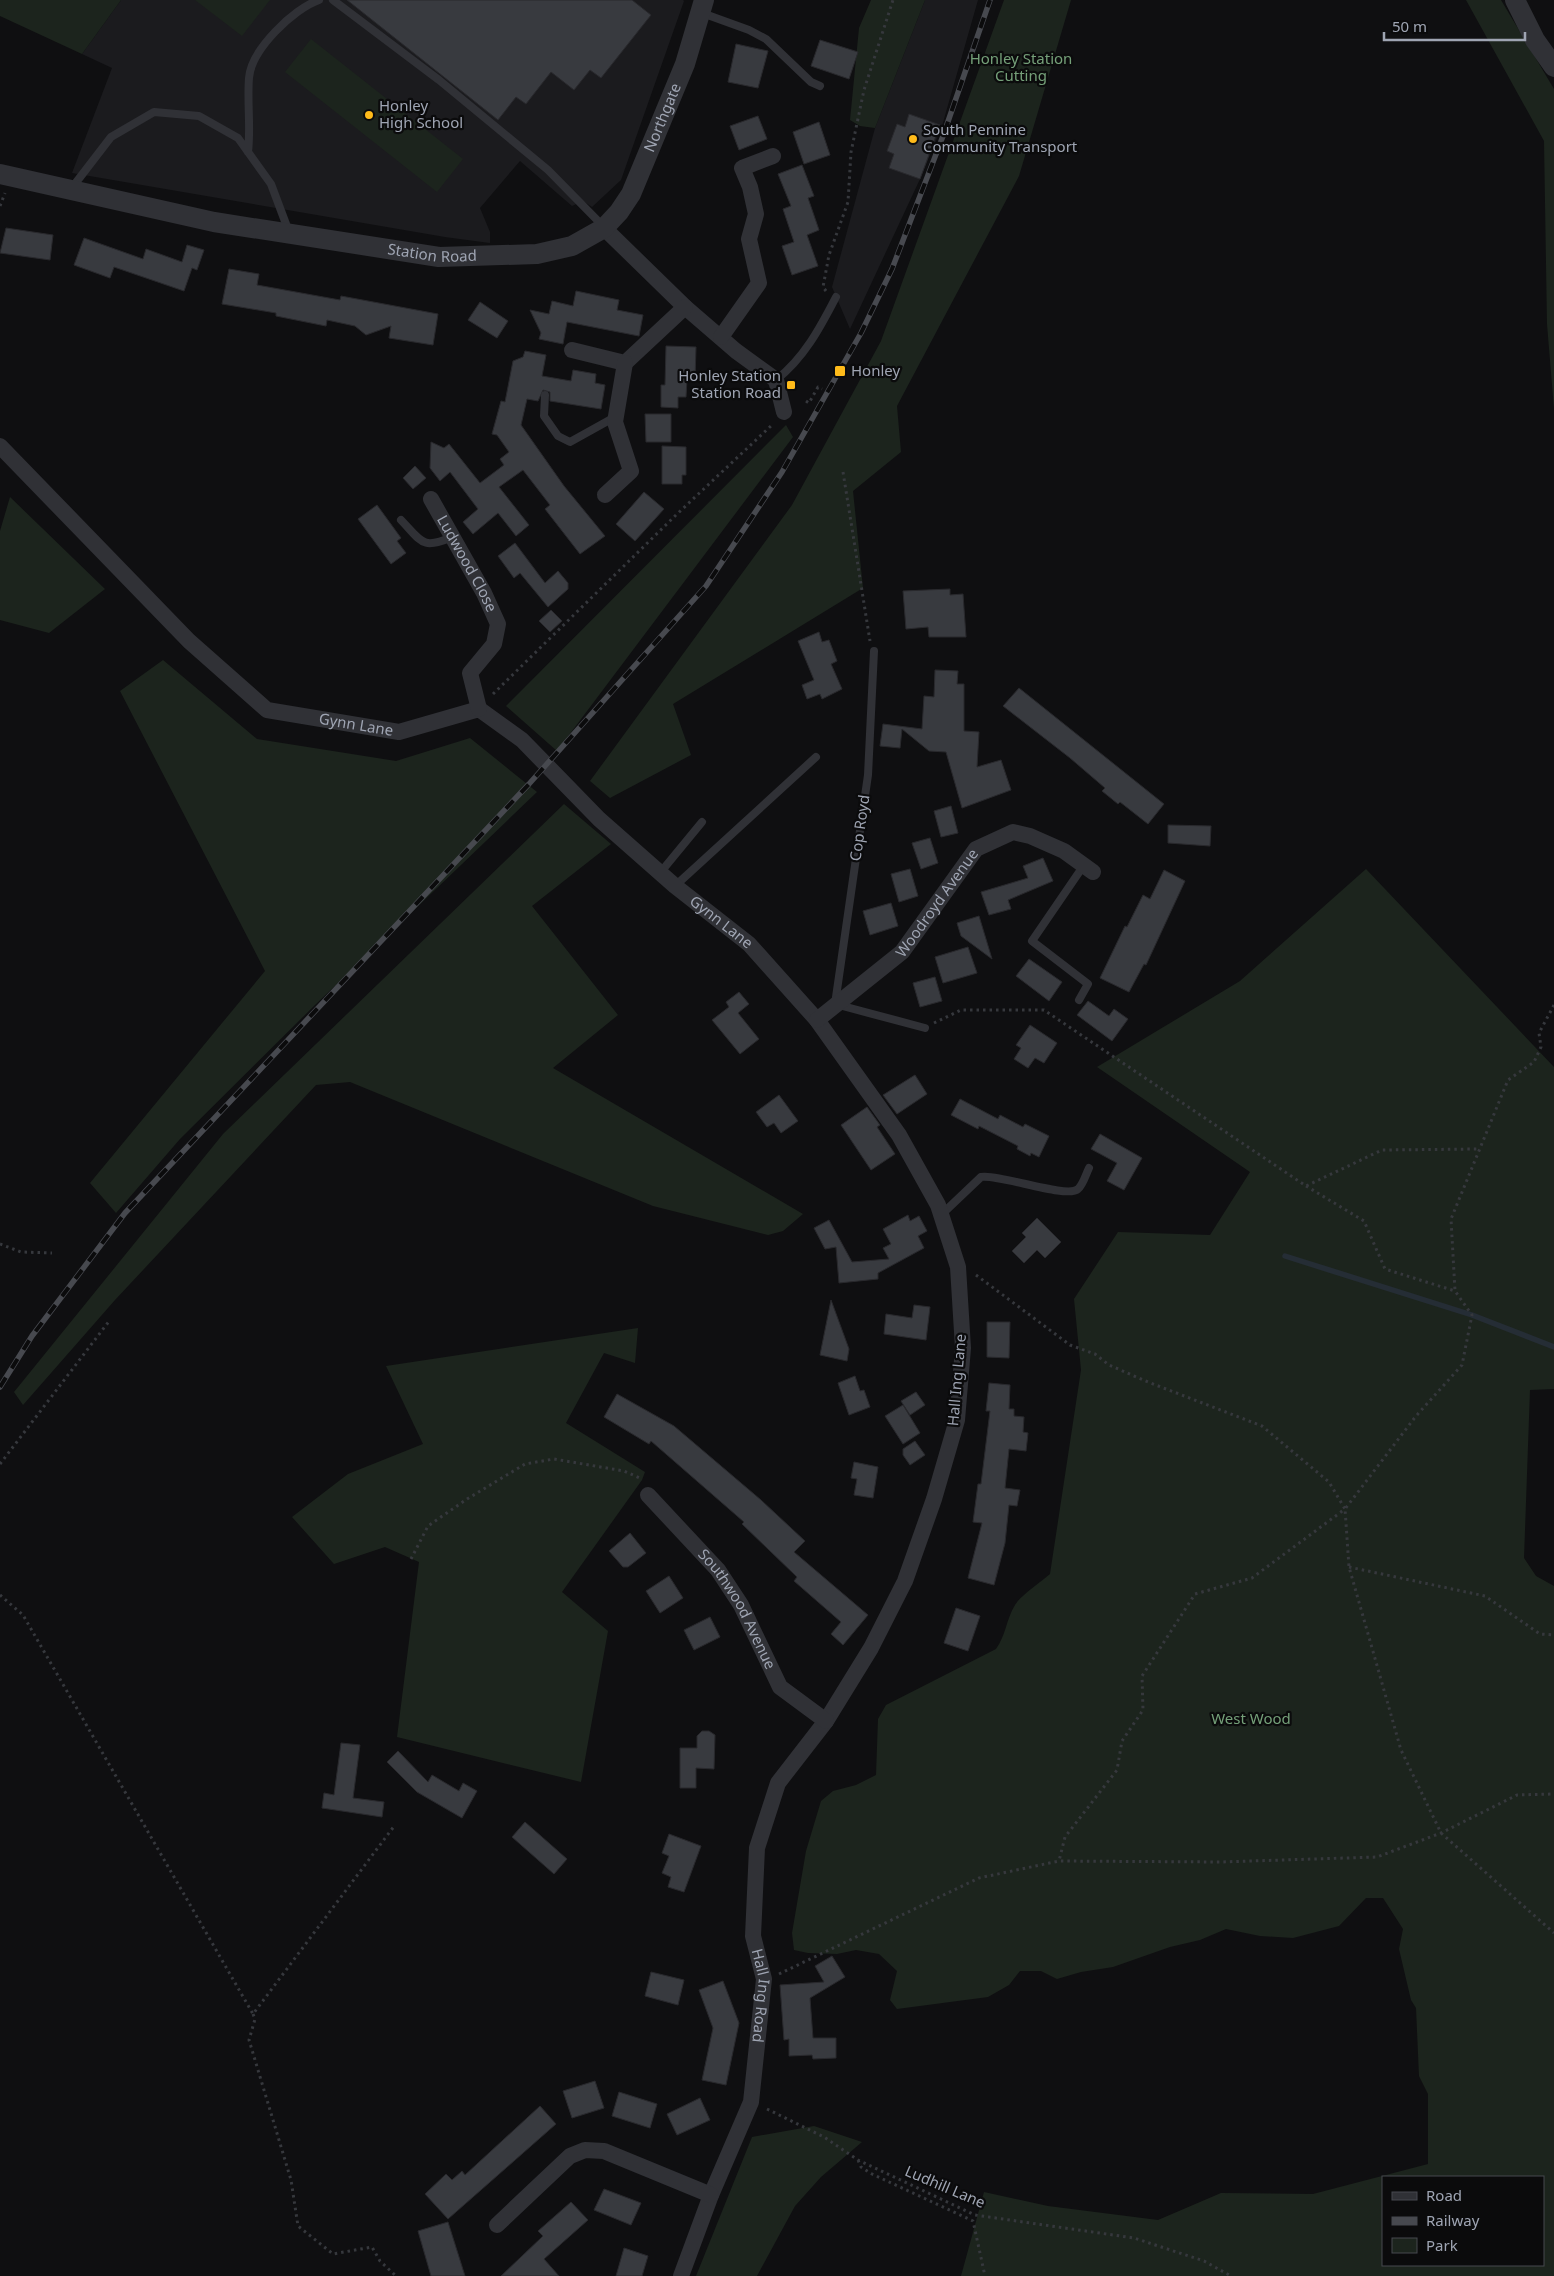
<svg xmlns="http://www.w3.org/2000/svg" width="1554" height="2276" viewBox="0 0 1554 2276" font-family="'Noto Sans',sans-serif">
<rect width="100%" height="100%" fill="#0f0f11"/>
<path fill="#1b1b1e" d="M 121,0 L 683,0 L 684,1 L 621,180 L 592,207 L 583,201 L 572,206 L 520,161 L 480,208 L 490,232 L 490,243 L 445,237 L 72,173 L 112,68 L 82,54 Z
M 925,0 L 978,0 L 942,126 L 920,179 L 850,329 L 832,287 L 875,128 Z"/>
<path fill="#1c241d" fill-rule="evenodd" d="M 0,0 L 121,0 L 82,54 L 0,16 Z
M 195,0 L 270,0 L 242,36 Z
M 871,0 L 925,0 L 875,128 L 860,126 L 850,120 L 859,28 Z
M 1004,0 L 1071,0 L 1019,176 L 897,406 L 901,452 L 853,491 L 863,588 L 673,704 L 691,755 L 610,798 L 590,781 L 792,505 L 881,341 Z
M 1466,0 L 1501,0 L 1554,89 L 1554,409 L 1547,324 L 1544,141 Z
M 311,39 L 463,159 L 437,192 L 285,72 Z
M 786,425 L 793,437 L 557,751 L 506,706 Z
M 10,497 L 105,589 L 49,633 L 0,620 L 0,531 Z
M 163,660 L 257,739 L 396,761 L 470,738 L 537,792 L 315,1005 L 180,1139 L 116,1213 L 90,1183 L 265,971 L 120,691 Z
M 564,804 L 611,844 L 532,906 L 618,1015 L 553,1068 L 803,1214 L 783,1231 L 768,1235 L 653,1206 L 350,1082 L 316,1085 L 115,1300 L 23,1405 L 14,1392 L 223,1134 Z
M 1366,869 L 1554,1067 L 1554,1389 L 1530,1390 L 1524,1558 L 1536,1576 L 1554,1586 L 1554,2276 L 961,2276 L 984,2192 L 1048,2206 L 1158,2220 L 1221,2193 L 1313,2194 L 1428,2164 L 1428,2094 L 1419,2076 L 1416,2008 L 1411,2000 L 1399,1949 L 1403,1929 L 1383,1898 L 1366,1898 L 1339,1926 L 1293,1938 L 1260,1936 L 1226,1929 L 1200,1940 L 1170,1947 L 1113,1967 L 1081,1972 L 1057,1979 L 1041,1971 L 1020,1971 L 1009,1985 L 988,1997 L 897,2009 L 890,2000 L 897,1971 L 879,1954 L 856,1950 L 837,1954 L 808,1953 L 794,1950 L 792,1933 L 806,1851 L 821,1801 L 833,1791 L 856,1785 L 876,1775 L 878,1719 L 886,1705 L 996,1649 C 1006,1635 1006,1620 1015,1605 C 1019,1597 1042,1581 1050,1574 L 1081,1370 L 1074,1299 L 1118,1232 L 1210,1235 L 1250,1172 L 1097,1067 L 1240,981 ZM 1543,2177 L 1543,2265 L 1383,2265 L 1383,2177 Z
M 638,1328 L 635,1363 L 604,1353 L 566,1423 L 645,1472 L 642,1480 L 562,1592 L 608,1631 L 581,1782 L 397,1737 L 419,1562 L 385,1547 L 334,1564 L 292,1517 L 348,1474 L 423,1444 L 386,1366 Z
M 814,2126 L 862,2142 L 821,2177 L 795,2206 L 757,2276 L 696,2276 L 752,2137 Z"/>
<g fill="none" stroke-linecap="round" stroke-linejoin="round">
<path stroke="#252d35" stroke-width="5.5" d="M 1285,1256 L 1472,1315 L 1554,1347"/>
</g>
<path fill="#383a3f" stroke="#29292d" d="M 347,0 L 632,0 L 651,15 L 601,78 L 590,70 L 574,90 L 551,72 L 526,104 L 516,97 L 498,120 Z
M 820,40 L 858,52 L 849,79 L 811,66 Z
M 736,44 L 768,51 L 758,88 L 728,82 Z
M 909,114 L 940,125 L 920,179 L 889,168 L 894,154 L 887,151 L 897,124 L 905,127 Z
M 758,116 L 767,139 L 739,150 L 730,126 Z
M 819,122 L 830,155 L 804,164 L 793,132 Z
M 802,165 L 814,196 L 808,198 L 819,230 L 807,235 L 818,266 L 792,275 L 782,246 L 794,242 L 783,209 L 791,206 L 778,174 Z
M 6,228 L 53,235 L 50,260 L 0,253 Z
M 84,238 L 143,259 L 146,249 L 182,262 L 187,245 L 204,250 L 197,270 L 192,268 L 184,291 L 114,267 L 110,278 L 74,265 Z
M 229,269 L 259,274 L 257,285 L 340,300 L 341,296 L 438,314 L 433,345 L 389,338 L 391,326 L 366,335 L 355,326 L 327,320 L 326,326 L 276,316 L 276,313 L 222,304 Z
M 576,291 L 619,300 L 617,310 L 643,315 L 639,336 L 567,322 L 563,344 L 539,339 L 541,333 L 530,310 L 549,314 L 552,301 L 573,306 Z
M 480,302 L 508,321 L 497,338 L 468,320 Z
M 666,346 L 696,347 L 695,379 L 687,379 L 686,397 L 678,397 L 678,408 L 661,407 L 661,385 L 665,385 Z
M 525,351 L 546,355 L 542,376 L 571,381 L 573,370 L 596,374 L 595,383 L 605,385 L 601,409 L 550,401 L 550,392 L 543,390 L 538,401 L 527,399 L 521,425 L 564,486 L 605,536 L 580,554 L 545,509 L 550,505 L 523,470 L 499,487 L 529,525 L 516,536 L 498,513 L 473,534 L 463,522 L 478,509 L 450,472 L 440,481 L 430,468 L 431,442 L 444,448 L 449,444 L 480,483 L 504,465 L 500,459 L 509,452 L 497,435 L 492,434 L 501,401 L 505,402 L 513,361 L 523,357 Z
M 645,414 L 671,414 L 671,442 L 646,442 Z
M 662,446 L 686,447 L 686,475 L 682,475 L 682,484 L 662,484 Z
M 415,466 L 426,478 L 413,489 L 403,478 Z
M 644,492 L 664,509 L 635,541 L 616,524 Z
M 377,505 L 401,538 L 397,541 L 406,553 L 391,564 L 358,519 Z
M 515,543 L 545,583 L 558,571 L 568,583 L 568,589 L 548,607 L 520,573 L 514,578 L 498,556 Z
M 950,589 L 950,595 L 963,594 L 966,637 L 929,637 L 928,627 L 906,629 L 903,591 Z
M 551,610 L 562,621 L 550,632 L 539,621 Z
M 819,632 L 822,642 L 829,640 L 837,661 L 831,664 L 842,689 L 822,699 L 820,694 L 807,699 L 802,685 L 814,680 L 798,641 Z
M 935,670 L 958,671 L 957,684 L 964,684 L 964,731 L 979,732 L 977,767 L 1001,760 L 1011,790 L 962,808 L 946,752 L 929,751 L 902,729 L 900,748 L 880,746 L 883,724 L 922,729 L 924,696 L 934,697 Z
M 1019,688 L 1164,804 L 1148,824 L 1120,802 L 1118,804 L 1102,791 L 1105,788 L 1070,758 L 1003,706 Z
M 951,806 L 958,833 L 941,837 L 934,811 Z
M 1168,825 L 1211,826 L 1210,846 L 1168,843 Z
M 930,838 L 938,863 L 921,869 L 912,843 Z
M 1043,858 L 1053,881 L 1008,900 L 1011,909 L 989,915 L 981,892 L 1028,878 L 1023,866 Z
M 910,869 L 918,896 L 899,902 L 891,874 Z
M 1164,870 L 1185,881 L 1146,965 L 1144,964 L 1129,992 L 1100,978 L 1125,926 L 1127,927 L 1143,895 L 1150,899 Z
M 891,903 L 898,926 L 870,935 L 863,911 Z
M 979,916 L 992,959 L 961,936 L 957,923 Z
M 968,947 L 977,973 L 943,983 L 935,957 Z
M 1029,959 L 1062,982 L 1049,1001 L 1016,976 Z
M 935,977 L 942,1001 L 920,1007 L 913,983 Z
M 739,992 L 749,1004 L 738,1013 L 759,1039 L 740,1054 L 712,1020 L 729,1007 L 726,1002 Z
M 1088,1001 L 1109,1016 L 1114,1009 L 1128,1019 L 1112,1041 L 1077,1015 Z
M 1030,1025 L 1057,1043 L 1044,1063 L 1035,1058 L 1028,1068 L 1014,1059 L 1021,1048 L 1016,1045 Z
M 915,1075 L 927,1094 L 897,1114 L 883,1095 Z
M 779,1095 L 798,1121 L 781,1133 L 774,1123 L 767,1127 L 756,1112 Z
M 960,1099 L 998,1119 L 1000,1115 L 1023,1127 L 1025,1124 L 1049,1136 L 1039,1157 L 1031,1153 L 1030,1156 L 1017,1149 L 1018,1146 L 979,1126 L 978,1129 L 951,1115 Z
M 867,1107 L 880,1125 L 877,1127 L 895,1154 L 871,1170 L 841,1125 Z
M 1100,1134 L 1142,1158 L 1124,1190 L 1107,1181 L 1117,1163 L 1091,1149 Z
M 908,1215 L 910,1221 L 919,1216 L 927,1231 L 918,1236 L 924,1248 L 878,1273 L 878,1279 L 839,1283 L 836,1247 L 825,1249 L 814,1228 L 829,1220 L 852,1262 L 889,1259 L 883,1248 L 891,1244 L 883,1229 Z
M 1037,1218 L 1061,1242 L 1045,1258 L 1037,1250 L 1024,1263 L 1012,1251 L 1026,1237 L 1022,1233 Z
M 831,1300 L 849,1349 L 847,1361 L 820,1355 Z
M 914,1305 L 930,1307 L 926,1340 L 884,1334 L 886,1314 L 912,1318 Z
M 987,1322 L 1010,1322 L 1009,1358 L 987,1357 Z
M 855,1376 L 860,1391 L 864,1390 L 870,1407 L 849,1415 L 838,1383 Z
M 989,1383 L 1010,1385 L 1009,1409 L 1014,1409 L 1014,1416 L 1024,1417 L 1023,1432 L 1028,1433 L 1026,1451 L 1009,1449 L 1005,1488 L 1020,1490 L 1017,1506 L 1009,1505 L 1005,1543 L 994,1585 L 968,1578 L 982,1523 L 973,1522 L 978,1484 L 981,1484 L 990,1411 L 986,1411 Z
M 916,1392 L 925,1405 L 910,1415 L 901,1401 Z
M 617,1394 L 674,1426 L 761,1500 L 805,1541 L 794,1552 L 868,1615 L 843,1645 L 831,1634 L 841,1622 L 794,1581 L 797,1577 L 742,1524 L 744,1522 L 651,1441 L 649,1444 L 604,1417 Z
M 903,1405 L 920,1433 L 903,1444 L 885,1416 Z
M 915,1441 L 925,1455 L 910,1465 L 903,1455 L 903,1449 Z
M 854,1462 L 878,1467 L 873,1498 L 854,1495 L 857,1479 L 851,1478 Z
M 630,1533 L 646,1553 L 628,1567 L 623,1567 L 609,1551 Z
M 669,1576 L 683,1598 L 660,1613 L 646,1591 Z
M 956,1608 L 980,1616 L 968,1651 L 944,1643 Z
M 710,1617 L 720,1637 L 694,1650 L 684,1630 Z
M 702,1731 L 709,1731 L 715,1735 L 714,1769 L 696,1768 L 696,1788 L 680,1788 L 680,1748 L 697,1748 L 697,1736 Z
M 341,1743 L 360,1745 L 353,1798 L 384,1802 L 382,1817 L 322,1808 L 324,1793 L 334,1795 Z
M 398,1751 L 428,1782 L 432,1775 L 459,1791 L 463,1783 L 477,1791 L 462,1818 L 417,1792 L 387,1762 Z
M 525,1822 L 567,1859 L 554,1874 L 512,1837 Z
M 669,1834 L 701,1846 L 684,1892 L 668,1887 L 671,1877 L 662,1873 L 669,1856 L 662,1853 Z
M 832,1956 L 845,1977 L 810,1998 L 813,2038 L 836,2038 L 836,2058 L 813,2059 L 812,2055 L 789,2056 L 789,2039 L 784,2040 L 780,1985 L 824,1982 L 815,1966 Z
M 651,1972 L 684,1980 L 678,2005 L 645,1996 Z
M 723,1981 L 739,2023 L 726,2085 L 702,2080 L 713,2028 L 699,1990 Z
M 595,2081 L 604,2108 L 572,2118 L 563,2091 Z
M 619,2092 L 657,2104 L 650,2128 L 612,2116 Z
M 700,2098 L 710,2120 L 677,2135 L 667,2114 Z
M 540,2106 L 556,2124 L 448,2219 L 425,2194 L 446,2174 L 452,2180 L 462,2171 L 465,2175 Z
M 604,2189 L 641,2203 L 631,2225 L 594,2210 Z
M 571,2202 L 588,2220 L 544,2259 L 559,2276 L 501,2276 L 543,2236 L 538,2231 Z
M 448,2222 L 465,2276 L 431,2276 L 418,2231 Z
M 624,2248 L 648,2256 L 642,2276 L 616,2276 Z"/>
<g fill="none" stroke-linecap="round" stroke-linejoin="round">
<path stroke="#36383d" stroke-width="3" stroke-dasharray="2.5 4" stroke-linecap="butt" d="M 0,206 L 5,193
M 826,291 L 823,287 L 829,255 L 848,202 L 851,152 L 864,90 L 893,0
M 806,401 L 809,403 L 818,387 L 822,389
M 843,472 L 870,641
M 493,694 L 676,515 L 773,424
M 1554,1005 L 1539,1033 L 1541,1047 L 1534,1062 L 1508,1080 L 1451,1219 L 1455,1291 L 1472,1315 L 1462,1365 L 1416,1416 L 1345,1509 L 1349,1567 L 1401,1750 L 1441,1833 L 1554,1933
M 934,1023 L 961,1010 L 1044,1010 L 1306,1186 L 1382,1150 L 1478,1149
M 1306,1186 L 1364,1221 L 1385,1269 L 1455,1291
M 0,1244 L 21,1252 L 52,1253
M 976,1275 L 1070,1345 L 1095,1354 L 1109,1365 L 1148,1382 L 1262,1426 L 1329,1482 L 1345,1509 L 1252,1578 L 1195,1594 L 1142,1676 L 1143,1710 L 1122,1741 L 1117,1770 L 1065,1837 L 1059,1861
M 0,1464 L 110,1320
M 411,1559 L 428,1526 L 467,1499 L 525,1464 L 554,1459 L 624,1471 L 642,1479
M 1349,1567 L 1485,1596 L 1540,1634 L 1554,1635
M 0,1595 L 23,1615 L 253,2014 L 395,1825
M 779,1974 L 979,1878 L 1059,1861 L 1220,1862 L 1377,1857 L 1441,1833 L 1517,1795 L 1554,1794
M 253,2014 L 255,2019 L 249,2040 L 291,2180 L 298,2226 L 333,2254 L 372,2247 L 380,2261 L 396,2276
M 767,2109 L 824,2137 L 858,2160 L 975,2215 L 1134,2238 L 1204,2261 L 1231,2276
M 858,2160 L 861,2167 L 872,2174 L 973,2221 L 985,2276"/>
<path stroke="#303136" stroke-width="8" d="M 333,0 L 439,80 L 548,170 L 603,226
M 702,13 L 749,30 L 766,39 L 811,82 L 820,86
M 248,152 C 251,127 247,103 249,78 C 251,50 293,9 319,0
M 71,189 L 111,137 L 154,112 L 199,116 L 238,138 L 271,184 L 289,232
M 776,380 C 804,358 820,328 836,297
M 545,395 L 544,416 L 558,436 L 570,442 L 615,417
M 401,520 C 422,542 422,550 452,537
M 874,651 L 868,775 L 835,1004 L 925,1028
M 660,873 L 702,822
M 675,886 L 816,757
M 1079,1000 L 1088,984 L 1032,941 L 1084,865
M 941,1215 L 981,1177 C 1000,1174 1067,1199 1078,1189 C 1083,1185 1086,1174 1089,1168"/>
<g stroke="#303136" stroke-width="16">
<path d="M 604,228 L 685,307 L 736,351 L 776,380 L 784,412"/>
<path d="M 721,337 L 759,283 L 749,239 L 756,214 L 750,187 L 742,168 L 773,156"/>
<path d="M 572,350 L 625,363 L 685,307"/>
<path id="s1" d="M 0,446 L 189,641 L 267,710 L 399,732 L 479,709 L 522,740 L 599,819 L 675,886 L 749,944 L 817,1020 L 899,1135 L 938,1205 L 958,1267 L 963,1348 L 957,1420 L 934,1499 L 905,1581 L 871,1648 L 826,1721 L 778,1783 L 757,1848 L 753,1936 L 764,1979 L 751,2102 L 711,2195 L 681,2276"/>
<path d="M 605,495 L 631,471 L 615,422 L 625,363"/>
<path id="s2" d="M 431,499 L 484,593 L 498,624 L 494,644 L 470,673 L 479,709"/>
<path id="s3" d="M 817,1020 L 902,952 L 976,849 L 1013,832 L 1030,836 L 1064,851 L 1093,872"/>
<path id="s4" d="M 648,1495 L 718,1570 L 741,1605 L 780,1687 L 826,1721"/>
<path d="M 497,2225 L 570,2156 L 585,2150 L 604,2151 L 711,2195"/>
</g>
<g stroke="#303136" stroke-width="20">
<path d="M 1515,0 L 1535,40 L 1554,67"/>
<path id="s5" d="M 0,174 L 214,222 L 439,257 L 537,254 L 572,246 L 604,228 L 619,212 L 631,194 L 685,64 L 704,0"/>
</g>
<g stroke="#47494f" stroke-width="5.5">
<path id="rail" d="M 0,1387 L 32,1336 L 125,1213 L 529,784 L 706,586 L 782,472 L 861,333 L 892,269 L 943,136 L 990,0"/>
</g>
<use href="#rail" stroke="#0b0b0c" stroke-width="4" stroke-dasharray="11" stroke-linecap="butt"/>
</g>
<g fill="#ffbb1a" stroke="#0b0b0c" stroke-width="2">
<circle cx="369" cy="115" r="5"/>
<circle cx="913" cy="139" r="5"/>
<rect x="834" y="365" width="12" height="12" rx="2.5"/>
<rect x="786" y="380" width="10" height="10" rx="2.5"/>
</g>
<g text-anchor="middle" stroke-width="4.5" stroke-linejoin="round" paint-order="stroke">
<g font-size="15" fill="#75a079" stroke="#0b0b0c">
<text x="1021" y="64">Honley Station<tspan x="1021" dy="17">Cutting</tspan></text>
<text x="1251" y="1724">West Wood</text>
</g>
<g font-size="15" fill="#9fa5b3" stroke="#0b0b0c" text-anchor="start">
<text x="379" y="111">Honley<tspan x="379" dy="17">High School</tspan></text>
<text x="923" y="135">South Pennine<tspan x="923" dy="17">Community Transport</tspan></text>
<text x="851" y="376">Honley</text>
<text x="781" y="381" text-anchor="end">Honley Station<tspan x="781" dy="17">Station Road</tspan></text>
</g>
<g font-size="15" fill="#9fa5b3" stroke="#0b0b0c">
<text dy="5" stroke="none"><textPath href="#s5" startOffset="744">Northgate</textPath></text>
<text dy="5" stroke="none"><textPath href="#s5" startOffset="440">Station Road</textPath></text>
<text dy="5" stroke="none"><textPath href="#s2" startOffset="74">Ludwood Close</textPath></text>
<text dy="5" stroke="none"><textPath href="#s1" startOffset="466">Gynn Lane</textPath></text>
<text transform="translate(860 828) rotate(-82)" y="5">Cop Royd</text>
<text dy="5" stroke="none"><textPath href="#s3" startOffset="169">Woodroyd Avenue</textPath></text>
<text dy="5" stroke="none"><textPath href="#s1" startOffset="916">Gynn Lane</textPath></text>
<text transform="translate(957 1380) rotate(-85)" y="5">Hall Ing Lane</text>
<text dy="5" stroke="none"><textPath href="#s4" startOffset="146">Southwood Avenue</textPath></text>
<text dy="5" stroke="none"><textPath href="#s1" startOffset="2119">Hall Ing Road</textPath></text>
<text transform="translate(945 2187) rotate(23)" y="5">Ludhill Lane</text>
</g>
</g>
<rect x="1382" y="2176" width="162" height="90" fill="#0b0b0c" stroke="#46494f"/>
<rect x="1392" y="2192" width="25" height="8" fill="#303136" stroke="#46494f"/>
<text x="1426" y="2201" font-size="15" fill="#9fa5b3">Road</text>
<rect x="1392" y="2217" width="25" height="8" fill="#47494f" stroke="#46494f"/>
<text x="1426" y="2226" font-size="15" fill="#9fa5b3">Railway</text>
<rect x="1392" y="2238" width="25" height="15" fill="#1c241d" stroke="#46494f"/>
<text x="1426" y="2251" font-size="15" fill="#9fa5b3">Park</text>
<path d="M1384 32v8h141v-8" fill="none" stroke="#9fa5b3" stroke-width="2.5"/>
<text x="1392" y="32" font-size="15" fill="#9fa5b3" stroke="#0b0b0c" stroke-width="4" paint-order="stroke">50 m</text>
</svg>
